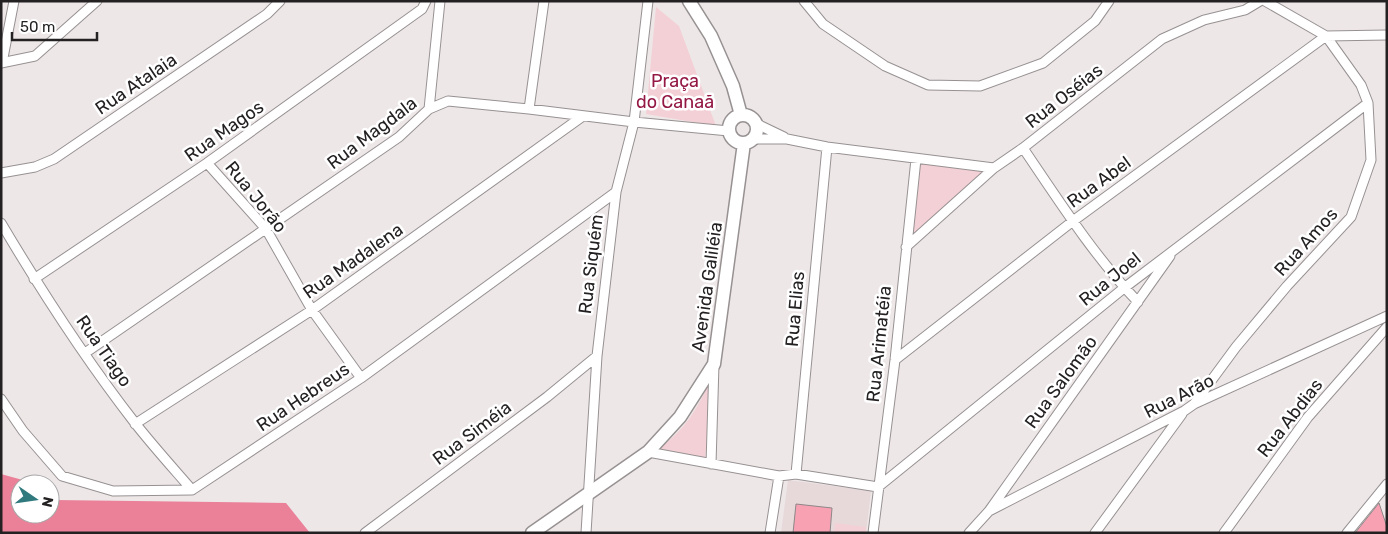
<svg xmlns="http://www.w3.org/2000/svg" width="1388" height="534" viewBox="0 0 1388 534" font-family="Rubik,sans-serif">
<rect width="100%" height="100%" fill="#eee7e8"/>
<path fill="#e7d8da" d="M 788,480 L 871,491 L 866,533 L 781,533 Z"/>
<path fill="#f3d0d6" d="M 656,7 L 679,26 L 716,126 L 646,114 Z
M 918,162 L 985,171 L 910,239 Z
M 711,379 L 705,461 L 656,451 C 686,429 696,411 711,379 Z
M 835,523 L 866,527 L 866,533 L 834,533 Z"/>
<path fill="#ea8199" d="M 1,474 L 37,484 L 20,484 L 20,514 L 50,514 L 50,496 L 54,500 L 286,503 L 310,533 L 1,533 Z"/>
<path fill="#f7a1b3" stroke="#8e8788" d="M 1379,503 L 1387,527 L 1387,533 L 1355,533 Z
M 796,504 L 832,508 L 830,533 L 793,533 Z"/>
<g fill="none" stroke-linecap="round" stroke-linejoin="round">
<g stroke="#979192" stroke-width="11">
<path id="minor" d="M 804,1 L 823,24 L 885,66 L 928,85 L 980,86 L 1043,63 L 1095,21 L 1109,1
M 1326,36 L 1387,35
M 1,63 L 35,56 L 97,1
M 2,63 L 14,1
M 429,109 L 440,1
M 529,109 L 544,1
M 755,123 L 784,137
M 751,139 L 787,139 L 827,147 L 994,168
M 1023,148 C 1059,201 1094,256 1138,302
M 207,163 L 266,229 L 312,310 L 361,378
M 1,173 L 35,167 L 54,159 L 267,14 L 280,1
M 1,223 C 42,292 86,360 135,423 C 153,446 173,468 192,490
M 906,247 L 994,168 L 1023,148 L 1162,39 L 1204,20 L 1245,10 L 1260,1
M 34,279 L 207,163 L 422,9 L 426,1
M 85,353 L 399,137 L 429,109 L 448,101 L 529,109 L 634,122 L 729,131
M 895,360 L 1073,221 L 1326,36
M 1,399 L 23,431 L 62,476 L 113,491 L 192,490 L 361,378 L 616,192
M 1194,404 L 1236,347 L 1287,286 L 1351,217 L 1371,160 L 1368,103 L 1361,85 L 1326,36 L 1265,1
M 135,424 L 312,310 L 583,116
M 648,452 L 779,476 L 796,474 L 878,487 L 1124,288 L 1368,103
M 711,464 L 714,364
M 796,474 L 827,147
M 989,511 L 1184,411 L 1194,404 L 1387,316
M 365,533 L 547,397 L 597,356
M 586,533 L 597,356 L 616,192 L 634,122 L 648,1
M 770,533 L 779,476
M 873,533 L 895,360 L 916,159
M 969,533 L 989,511 L 1170,256
M 1095,533 L 1182,414
M 1224,533 L 1308,417 L 1387,327
M 1347,533 L 1387,484"/>
</g>
<g stroke="#979192" stroke-width="15">
<path id="secondary" d="M 689,1 L 711,36 L 733,86 L 741,115
M729 129a14 14 0 1 1 28 0a14 14 0 1 1-28 0Z
M 532,533 L 648,452 L 680,417 L 714,364 L 744,143"/>
</g>
<use href="#minor" stroke="#fff" stroke-width="9"/>
<use href="#secondary" stroke="#fff" stroke-width="12"/>
</g>
<g text-anchor="middle" stroke-width="5" stroke-linejoin="round" paint-order="stroke">
<g font-size="18" fill="#941844" stroke="#fff">
<text x="675" y="87">Praça<tspan x="675" dy="21">do Canaã</tspan></text>
</g>
<g font-size="18" fill="#242122" stroke="#fff">
<text transform="translate(136 84) rotate(-34)" y="6">Rua Atalaia</text>
<text transform="translate(1064 96) rotate(-38)" y="6">Rua Oséias</text>
<text transform="translate(224 131) rotate(-35)" y="6">Rua Magos</text>
<text transform="translate(372 133) rotate(-37)" y="6">Rua Magdala</text>
<text transform="translate(1099 182) rotate(-36)" y="6">Rua Abel</text>
<text transform="translate(256 197) rotate(51)" y="6">Rua Jorão</text>
<text transform="translate(1306 242) rotate(-48)" y="6">Rua Amos</text>
<text transform="translate(353 261) rotate(-35)" y="6">Rua Madalena</text>
<text transform="translate(591 264) rotate(-83)" y="6">Rua Siquém</text>
<text transform="translate(1110 279) rotate(-39)" y="6">Rua Joel</text>
<text transform="translate(707 287) rotate(-82)" y="6">Avenida Galiléia</text>
<text transform="translate(795 309) rotate(-85)" y="6">Rua Elias</text>
<text transform="translate(879 344) rotate(-84)" y="6">Rua Arimatéia</text>
<text transform="translate(104 351) rotate(55)" y="6">Rua Tiago</text>
<text transform="translate(1061 382) rotate(-54)" y="6">Rua Salomão</text>
<text transform="translate(1179 396) rotate(-27)" y="6">Rua Arão</text>
<text transform="translate(303 397) rotate(-34)" y="6">Rua Hebreus</text>
<text transform="translate(1290 418) rotate(-52)" y="6">Rua Abdias</text>
<text transform="translate(472 433) rotate(-37)" y="6">Rua Siméia</text>
</g>
</g>
<rect width="1388" height="534" fill="none" stroke="#242122" stroke-width="5"/>
<g transform="translate(35 499) rotate(103)"><circle r="24" fill="#ffffff" stroke="#a7a6a7"/>
<path d="M0-4L9 19L0 12L-9 19Z" fill="#30797d"/>
<text y="-8" font-size="14" font-weight="bold" text-anchor="middle" fill="#242122">N</text>
</g>
<path d="M12 32v8h85v-8" fill="none" stroke="#242122" stroke-width="2.5"/>
<text x="20" y="32" font-size="15" fill="#242122" stroke="#ffffff" stroke-width="4" paint-order="stroke">50 m</text>
</svg>
